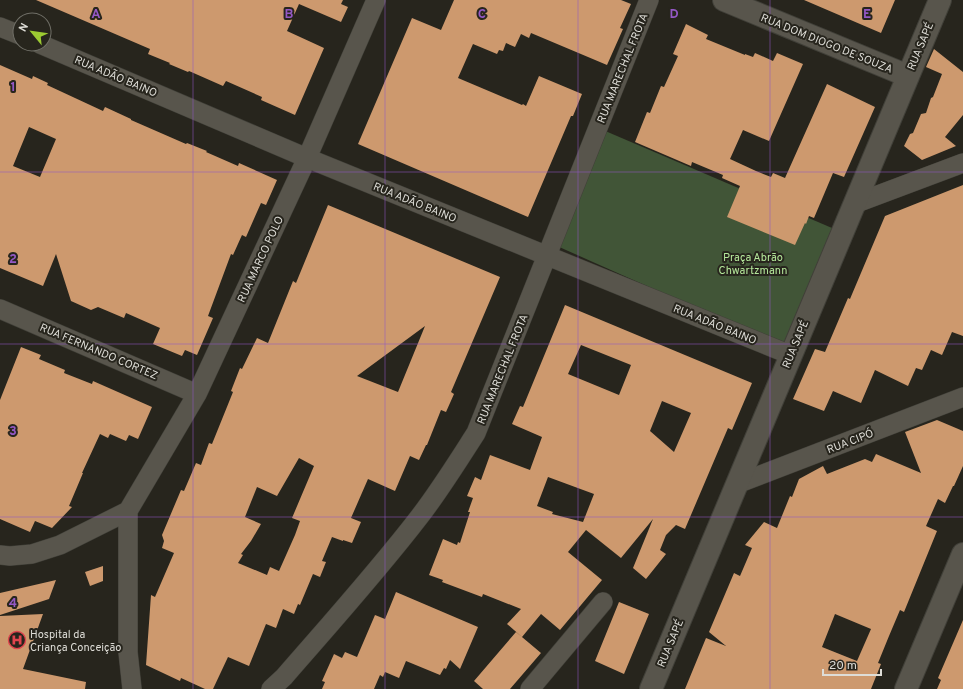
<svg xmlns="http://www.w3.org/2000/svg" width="963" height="689" viewBox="0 0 963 689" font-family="Overpass,sans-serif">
<rect width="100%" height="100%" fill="#27251d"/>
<path fill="#415537" d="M 603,130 L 839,231 L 788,349 L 557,246 Z"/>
<path fill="#cd996e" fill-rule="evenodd" d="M 36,0 L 343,0 L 341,4 L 348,7 L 341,22 L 299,4 L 287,31 L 324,48 L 295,115 L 261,100 L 262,97 L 226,81 L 223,86 L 189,71 L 188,72 L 169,64 L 170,63 L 148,54 L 150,49 Z
M 454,0 L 621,0 L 631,4 L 620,28 L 623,29 L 607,65 L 531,33 L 529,38 L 521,34 L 515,47 L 506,43 L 503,51 L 499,50 L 497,54 L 473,44 L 458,78 L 522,105 L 523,104 L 526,106 L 539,76 L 582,94 L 573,116 L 571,116 L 528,217 L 358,144 L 412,18 L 441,30 Z
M 804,0 L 895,0 L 881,33 Z
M 686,24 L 708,35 L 706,39 L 745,55 L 745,54 L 753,57 L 755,53 L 773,61 L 777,53 L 803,64 L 769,141 L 743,130 L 730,159 L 756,171 L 771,177 L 773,173 L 785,178 L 827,84 L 875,107 L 844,177 L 833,173 L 814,218 L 809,216 L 806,224 L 805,223 L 795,245 L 727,217 L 740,186 L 722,178 L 723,175 L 692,162 L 691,166 L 635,142 L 647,112 L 650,113 L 661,86 L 664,87 L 678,56 L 673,54 Z
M 934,49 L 963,72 L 963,115 L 945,137 L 956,146 L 922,160 L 904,146 L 910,134 L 913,133 L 921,114 L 926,113 L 931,98 L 933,97 L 942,74 L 926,67 Z
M 0,65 L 32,79 L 33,76 L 48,83 L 47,85 L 103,111 L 105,107 L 131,119 L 131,120 L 186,144 L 187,143 L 207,151 L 206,152 L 238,166 L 239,163 L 277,180 L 266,205 L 261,203 L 246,237 L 242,235 L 233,255 L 231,254 L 208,316 L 213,318 L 197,355 L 185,350 L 182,356 L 153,344 L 160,328 L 126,313 L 124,318 L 98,307 L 91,310 L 71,301 L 56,254 L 43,286 L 0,268 ZM 29,127 L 56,139 L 40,177 L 13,166 Z
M 963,185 L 963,336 L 952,332 L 942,355 L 931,350 L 922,370 L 916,368 L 908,386 L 875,370 L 861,403 L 833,391 L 824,411 L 793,399 L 815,349 L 825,352 L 848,298 L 850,299 L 885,216 Z
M 328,205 L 500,277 L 451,392 L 454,394 L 446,412 L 441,410 L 427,445 L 426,445 L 419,460 L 410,456 L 395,491 L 368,479 L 351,518 L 361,522 L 352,543 L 343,540 L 343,541 L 332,537 L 322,561 L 326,562 L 320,577 L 313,574 L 300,605 L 298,604 L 294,614 L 283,609 L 276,628 L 266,624 L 249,666 L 228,657 L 213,689 L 205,689 L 181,678 L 180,681 L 146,665 L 151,595 L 155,597 L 174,553 L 162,548 L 164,541 L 162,535 L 181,490 L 184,491 L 196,463 L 201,465 L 209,443 L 212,444 L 233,392 L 231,391 L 240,368 L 242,369 L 257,338 L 268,343 L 293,281 L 296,283 ZM 425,326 L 398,392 L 357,376 ZM 299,458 L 314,466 L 292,518 L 300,521 L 295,535 L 279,571 L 270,567 L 267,575 L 238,563 L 243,555 L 241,554 L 251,541 L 261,524 L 245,517 L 257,487 L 277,496 Z
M 565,305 L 752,383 L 732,430 L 728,428 L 685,529 L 676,525 L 666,535 L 660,550 L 666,554 L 646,579 L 633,568 L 653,519 L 621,558 L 586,530 L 568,552 L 602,580 L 560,630 L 541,614 L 522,637 L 507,624 L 521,609 L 483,594 L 482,597 L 442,582 L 443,580 L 429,575 L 443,539 L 457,545 L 458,542 L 460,543 L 470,512 L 468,512 L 473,498 L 467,496 L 475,477 L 481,480 L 490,455 L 530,470 L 542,437 L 512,424 L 520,406 L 523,407 ZM 581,345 L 631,365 L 619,395 L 568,374 ZM 662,401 L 691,413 L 674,452 L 650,431 ZM 548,477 L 594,494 L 583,522 L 552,514 L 553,512 L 537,506 Z
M 21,347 L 41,355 L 39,359 L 65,370 L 64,373 L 92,384 L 93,381 L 152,407 L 138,439 L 129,435 L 126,441 L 110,434 L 108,438 L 100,434 L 82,473 L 83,473 L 69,506 L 72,507 L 52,528 L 35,521 L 30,532 L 0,519 L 0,400 Z
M 937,420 L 963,431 L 963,466 L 954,486 L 953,486 L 945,503 L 938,499 L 926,526 L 937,531 L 904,612 L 900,610 L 889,636 L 878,663 L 881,664 L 871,689 L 685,689 L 706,638 L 726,646 L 709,632 L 734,573 L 740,576 L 752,548 L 745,545 L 764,522 L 777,528 L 790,496 L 792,497 L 799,479 L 823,466 L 827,474 L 865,459 L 872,462 L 876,454 L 921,473 L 905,432 ZM 835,614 L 871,629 L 857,661 L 822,647 Z
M 103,566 L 103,581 L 90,586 L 85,572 Z
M 56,580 L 49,599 L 0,615 L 0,593 Z
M 396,592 L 478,627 L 460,669 L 450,660 L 446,669 L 444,668 L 440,675 L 406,661 L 399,678 L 385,672 L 383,677 L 380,675 L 374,689 L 322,689 L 325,682 L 322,681 L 334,654 L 342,658 L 345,652 L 357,657 L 375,615 L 385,619 Z
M 619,602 L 649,614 L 624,674 L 595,661 Z
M 43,614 L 23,669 L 86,682 L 85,689 L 0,689 L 0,616 Z
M 963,620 L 963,689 L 937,689 L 941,680 L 938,678 Z
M 516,632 L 541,653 L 510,689 L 483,689 L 474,681 Z"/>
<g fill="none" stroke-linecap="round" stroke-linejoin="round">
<g stroke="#414039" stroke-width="20">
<path id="street" d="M 0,27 L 20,35
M 40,44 L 307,158 L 791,355
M 854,204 L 963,163
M 0,309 L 197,394
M 737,484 L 963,397
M 128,511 L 197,394 L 307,158 L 376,0
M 128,511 L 128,652 L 132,689
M 0,555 L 10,556 L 32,554 L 60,545 L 128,511
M 271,689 L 284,677 C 330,624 377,572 420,516 C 440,490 458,461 476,433 L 649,0
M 530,689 L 603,602"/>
</g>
<g stroke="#414039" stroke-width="24">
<path id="secondary" d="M 724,0 L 908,76
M 651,689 L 940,0
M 906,689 L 963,554"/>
</g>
<use href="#street" stroke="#58554c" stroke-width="19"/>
<use href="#secondary" stroke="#58554c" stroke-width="22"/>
</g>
<path fill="none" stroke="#9458c5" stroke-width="1" stroke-opacity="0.55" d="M 193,0 L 193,689M 385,0 L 385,689M 578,0 L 578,689M 770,0 L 770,689M 0,172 L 963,172M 0,344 L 963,344M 0,517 L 963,517"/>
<defs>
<g id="hospital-ring" transform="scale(0.9)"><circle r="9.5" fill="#27251d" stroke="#e0444e" stroke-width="1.5"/><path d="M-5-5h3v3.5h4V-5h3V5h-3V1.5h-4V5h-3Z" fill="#e0444e"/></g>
</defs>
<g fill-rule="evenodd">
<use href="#hospital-ring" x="17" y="640"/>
</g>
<g text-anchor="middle" stroke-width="4" stroke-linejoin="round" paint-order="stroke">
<g font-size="11" fill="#deddd7" stroke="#27251d">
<text transform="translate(827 43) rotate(22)" y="4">RUA DOM DIOGO DE SOUZA</text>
<text transform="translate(920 46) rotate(-67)" y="4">RUA SAPÉ</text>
<text transform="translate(622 68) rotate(-68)" y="4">RUA MARECHAL FROTA</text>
<text transform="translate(116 76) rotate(23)" y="4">RUA ADÃO BAINO</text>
<text transform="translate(415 202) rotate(22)" y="4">RUA ADÃO BAINO</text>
<text transform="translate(260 259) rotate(-65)" y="4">RUA MARCO POLO</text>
<text transform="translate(715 324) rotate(22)" y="4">RUA ADÃO BAINO</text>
<text transform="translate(795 344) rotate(-67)" y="4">RUA SAPÉ</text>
<text transform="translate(99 351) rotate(23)" y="4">RUA FERNANDO CORTEZ</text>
<text transform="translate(502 369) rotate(-68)" y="4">RUA MARECHAL FROTA</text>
<text transform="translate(850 441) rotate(-21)" y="4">RUA CIPÓ</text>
<text transform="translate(670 643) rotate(-67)" y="4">RUA SAPÉ</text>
</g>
<g font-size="11" fill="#b5e89b" stroke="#27251d">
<text x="753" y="261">Praça Abrão<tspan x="753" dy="13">Chwartzmann</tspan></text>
</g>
<g font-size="11" fill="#deddd7" stroke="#27251d" text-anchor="start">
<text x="30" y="638">Hospital da<tspan x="30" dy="13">Criança Conceição</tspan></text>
</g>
</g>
<g font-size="13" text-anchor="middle" font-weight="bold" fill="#9458c5" stroke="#27251d" stroke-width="4" stroke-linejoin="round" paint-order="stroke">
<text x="96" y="18">A</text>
<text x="289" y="18">B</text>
<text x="482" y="18">C</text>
<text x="674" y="18">D</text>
<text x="867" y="18">E</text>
<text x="13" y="91">1</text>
<text x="13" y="263">2</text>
<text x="13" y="435">3</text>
<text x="13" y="607">4</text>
</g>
<g transform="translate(32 32) rotate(299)"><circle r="19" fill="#27251d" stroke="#706f67"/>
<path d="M0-3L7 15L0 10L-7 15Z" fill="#9cca32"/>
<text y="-6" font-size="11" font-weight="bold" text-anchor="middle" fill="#deddd7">N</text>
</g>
<path d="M823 669v6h58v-6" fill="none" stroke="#deddd7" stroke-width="2"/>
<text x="829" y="669" font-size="12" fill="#deddd7" stroke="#27251d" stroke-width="3" paint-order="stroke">20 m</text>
</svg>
